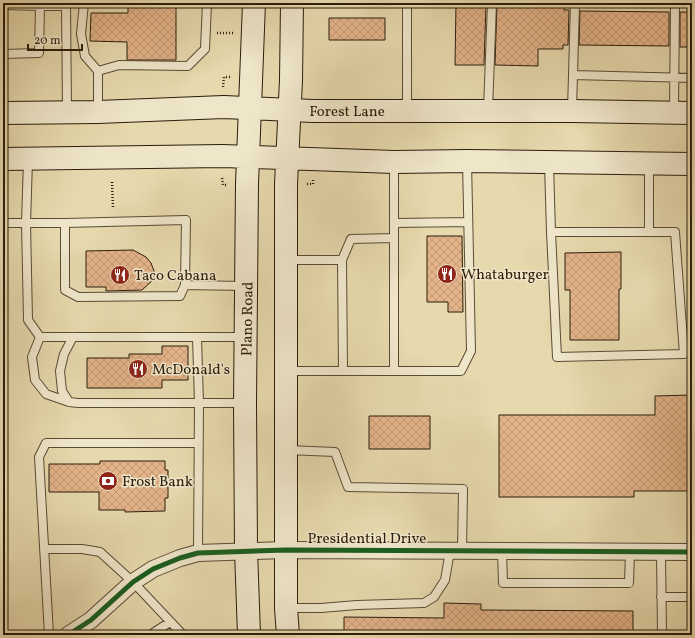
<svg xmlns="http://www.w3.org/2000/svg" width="695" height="638" viewBox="0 0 695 638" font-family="Vollkorn,serif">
<defs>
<pattern id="building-cross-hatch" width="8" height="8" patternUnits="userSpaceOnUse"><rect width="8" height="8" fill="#e3b389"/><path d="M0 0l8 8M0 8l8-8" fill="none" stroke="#c39975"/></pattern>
</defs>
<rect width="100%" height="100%" fill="#e6d9ad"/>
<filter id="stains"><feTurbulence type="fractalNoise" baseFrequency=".005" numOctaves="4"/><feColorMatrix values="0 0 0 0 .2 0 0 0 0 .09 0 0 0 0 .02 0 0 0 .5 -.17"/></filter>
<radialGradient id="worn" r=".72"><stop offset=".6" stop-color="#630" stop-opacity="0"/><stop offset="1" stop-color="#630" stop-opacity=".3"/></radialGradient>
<path fill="url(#building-cross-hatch)" stroke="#2b1c0b" d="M 128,3 L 176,3 L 176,60 L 127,60 L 127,42 L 90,41 L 91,13 L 128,13 Z
M 456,3 L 486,3 L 484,65 L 455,65 Z
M 497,3 L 564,3 L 564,10 L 569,10 L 568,45 L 563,45 L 563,49 L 538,49 L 538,66 L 495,65 Z
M 580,11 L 669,12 L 669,46 L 579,45 Z
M 680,12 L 692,12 L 692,47 L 680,47 Z
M 329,18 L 385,18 L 385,40 L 329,40 Z
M 427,236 L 462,236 L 463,312 L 448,312 L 448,302 L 427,302 Z
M 133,250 L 146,257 L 151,263 L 154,271 L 154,279 L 142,290 L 106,291 L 106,287 L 86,287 L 86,251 Z
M 621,252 L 621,289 L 619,289 L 619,340 L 570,340 L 570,290 L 565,290 L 565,253 Z
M 162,346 L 188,346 L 188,380 L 162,380 L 162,388 L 87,388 L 87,358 L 129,358 L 129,354 L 162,354 Z
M 692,395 L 692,491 L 634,491 L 634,497 L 499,497 L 499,415 L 655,415 L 655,396 Z
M 369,416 L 430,416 L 430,449 L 369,449 Z
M 100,461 L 165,461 L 165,470 L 168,470 L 168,498 L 165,498 L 165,511 L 125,512 L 125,510 L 99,510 L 99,492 L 49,492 L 49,464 L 100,464 Z
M 444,603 L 481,604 L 481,610 L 633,611 L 633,635 L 344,635 L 344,617 L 444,618 Z"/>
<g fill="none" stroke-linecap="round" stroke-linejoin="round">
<g stroke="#5a4b34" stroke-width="10">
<path id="lane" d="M 66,3 L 67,112
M 84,3 L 81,34 L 85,56 L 98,71
M 407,3 L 407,110
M 3,5 L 40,6 L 40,3
M 3,54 L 39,53 L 40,6 L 66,6
M 573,75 L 575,3
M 488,110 L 492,3
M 572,110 L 573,75 L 692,78
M 98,111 L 98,71 L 119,65 L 188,66 L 205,49 L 207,3
M 674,112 L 675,3
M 28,160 L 26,223 L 28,320 L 40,337 L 246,337
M 394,162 L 394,371
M 549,164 L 551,232 L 649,232 L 649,164
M 3,223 L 65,223 L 186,220 L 185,285 L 245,286
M 65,223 L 65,290 L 78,297 L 180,296 L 185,285
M 395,223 L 468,222
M 551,232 L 557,357 L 684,354 L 675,232 L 649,232
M 287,260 L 342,260 L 351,239 L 394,238
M 342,260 L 343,371
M 40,337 L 32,357 L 35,380 L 46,394 L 69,402 L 78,403 L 245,403
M 197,337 L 199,403 L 198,553
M 287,371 L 461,371 L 471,351 L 467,161
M 69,402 L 62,391 L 60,371 L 64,354 L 73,337
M 287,450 L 335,452 L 348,487 L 463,489 L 462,551
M 44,549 L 82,549 L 100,552 L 133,582 L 183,635
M 502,551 L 503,583 L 629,583 L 630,552
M 661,552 L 662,635
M 661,597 L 692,597
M 287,608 L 321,608 L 357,605 L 424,603 L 434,597 L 445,580 L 450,551
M 49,635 L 39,457 L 46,443 L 198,443
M 150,635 L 170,622"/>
</g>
<g stroke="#5a4b34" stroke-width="18">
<path id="street" d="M 68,635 L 91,620 L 133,582 L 153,569 L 180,558 L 198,553 L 286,550 L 692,552"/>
</g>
<g stroke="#2b1c0b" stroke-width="24">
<path id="secondary" d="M 3,113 L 98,112 L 224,107 L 313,111 L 572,111 L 692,113
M 3,159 L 223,156 L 394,162 L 467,161 L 692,164
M 249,635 L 246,550 L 245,403 L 247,184 L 254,3
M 288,635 L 286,608 L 286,184 L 291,80 L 292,3"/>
</g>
<path stroke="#2b1c0b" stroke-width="2.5" stroke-dasharray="1 2" stroke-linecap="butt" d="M 217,33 L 233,33
M 223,87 L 224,77 L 232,77
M 222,178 L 223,185 L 228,185
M 112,182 L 113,209
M 307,184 L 313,184 L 313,178"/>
<use href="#lane" stroke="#efe6ca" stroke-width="8"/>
<use href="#street" stroke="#efe6ca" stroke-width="16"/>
<use href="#secondary" stroke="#efe6ca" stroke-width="22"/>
<g stroke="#efe6ca" stroke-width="8">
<path id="cycleway" d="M 68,635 L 91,620 L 133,582 L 153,569 L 180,558 L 198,553 L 286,550 L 692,552"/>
</g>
<use href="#cycleway" stroke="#1b5e20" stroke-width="5"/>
</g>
<defs>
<g id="restaurant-disc" transform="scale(1)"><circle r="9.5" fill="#8f2418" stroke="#efe6ca"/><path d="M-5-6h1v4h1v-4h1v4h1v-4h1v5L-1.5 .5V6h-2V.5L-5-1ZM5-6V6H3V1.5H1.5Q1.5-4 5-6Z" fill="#fff"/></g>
<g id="bank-disc" transform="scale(1)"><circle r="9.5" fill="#8f2418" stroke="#efe6ca"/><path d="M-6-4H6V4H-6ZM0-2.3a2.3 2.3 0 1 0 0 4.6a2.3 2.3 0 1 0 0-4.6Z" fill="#fff"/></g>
</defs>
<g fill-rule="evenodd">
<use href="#restaurant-disc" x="447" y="274"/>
<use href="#restaurant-disc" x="120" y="275"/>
<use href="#restaurant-disc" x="138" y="369"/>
<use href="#bank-disc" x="108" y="481"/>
</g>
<g text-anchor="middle" stroke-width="3" stroke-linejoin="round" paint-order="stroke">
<g font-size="15" fill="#2b1c0b" stroke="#efe6ca">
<text x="347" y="116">Forest Lane</text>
<text transform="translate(247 319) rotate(-89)" y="5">Plano Road</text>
<text x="367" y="543">Presidential Drive</text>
</g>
<g font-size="15" fill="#2b1c0b" stroke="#efe6ca" text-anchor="start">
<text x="461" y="279">Whataburger</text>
<text x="134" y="280">Taco Cabana</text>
<text x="152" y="374">McDonald's</text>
<text x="122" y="486">Frost Bank</text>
</g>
</g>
<rect width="695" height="638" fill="none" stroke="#e6d9ad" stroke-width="16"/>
<rect x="4" y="4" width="687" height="630" fill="none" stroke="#2b1c0b" stroke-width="2"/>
<rect x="8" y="8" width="679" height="622" fill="none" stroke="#2b1c0b"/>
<path d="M28 44v6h54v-6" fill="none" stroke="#2b1c0b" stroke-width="2"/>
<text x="34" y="44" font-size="12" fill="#2b1c0b" stroke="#efe6ca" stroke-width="3" paint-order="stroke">20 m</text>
<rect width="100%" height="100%" filter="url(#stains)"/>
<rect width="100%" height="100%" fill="url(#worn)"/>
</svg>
